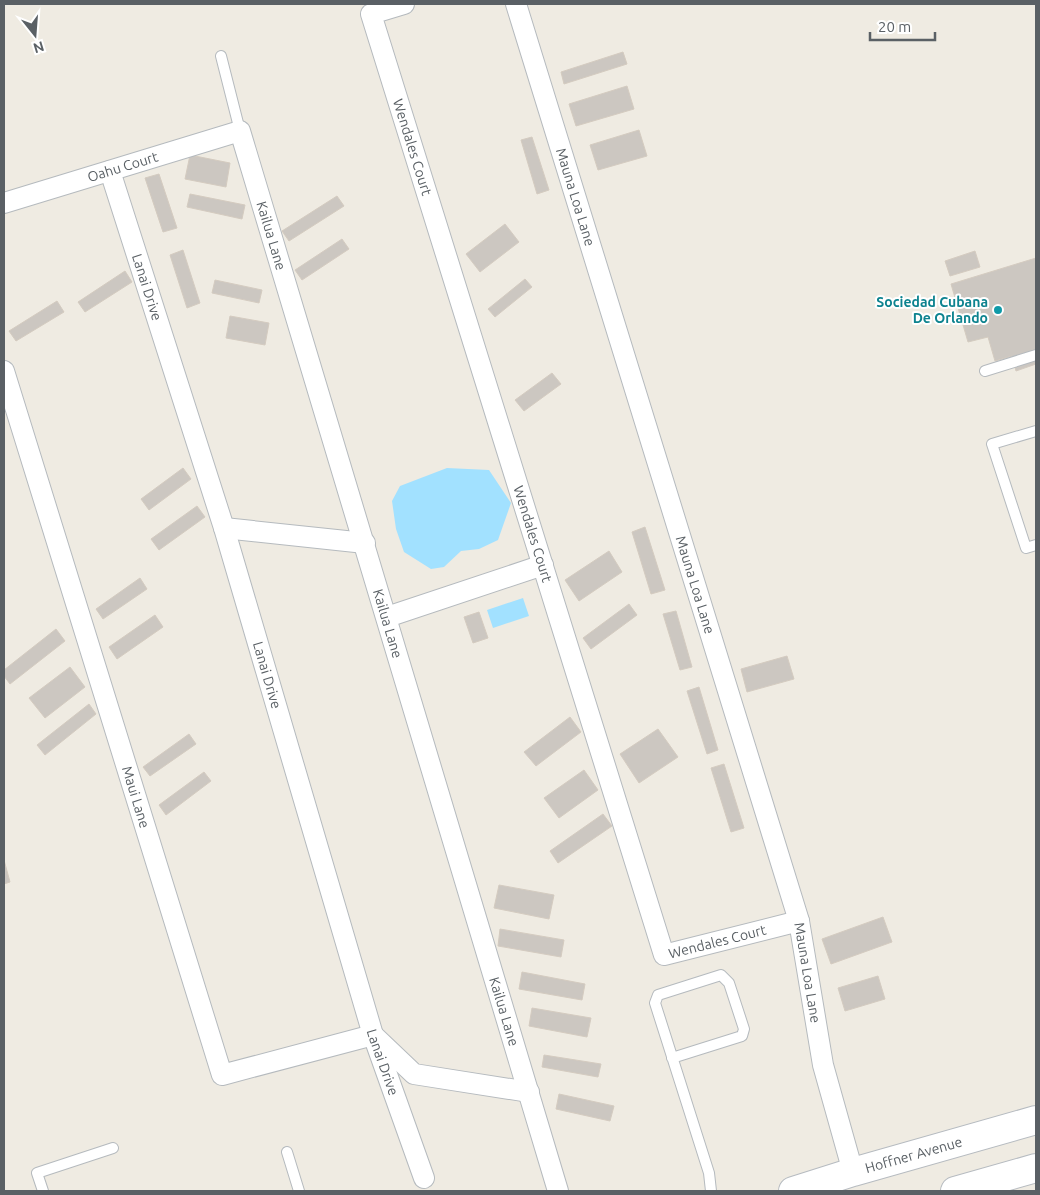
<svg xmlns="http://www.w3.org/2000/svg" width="1040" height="1195" viewBox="0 0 1040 1195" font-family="Ubuntu,sans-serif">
<rect width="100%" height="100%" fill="#efebe2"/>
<path fill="#a2e1ff" d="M 447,468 L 489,470 L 511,503 L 498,540 L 479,549 L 461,551 L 444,567 L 431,569 L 404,552 L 396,529 L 392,501 L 400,486 Z
M 523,598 L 529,616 L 493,628 L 487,610 Z"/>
<path fill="#ccc7c1" stroke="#d4cbc0" d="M 623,52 L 627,64 L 564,84 L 561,72 Z
M 627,86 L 634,109 L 576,126 L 569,104 Z
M 639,130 L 647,156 L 598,170 L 590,145 Z
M 532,137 L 549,190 L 537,194 L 521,140 Z
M 190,155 L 230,163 L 226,187 L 185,179 Z
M 159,174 L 177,228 L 163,232 L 145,178 Z
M 190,194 L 245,205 L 242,219 L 187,207 Z
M 337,196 L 344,206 L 289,241 L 282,231 Z
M 505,224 L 519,242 L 480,272 L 466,254 Z
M 342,239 L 349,249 L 302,280 L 295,270 Z
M 183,250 L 200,303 L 187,308 L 170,255 Z
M 975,251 L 980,267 L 950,276 L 945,261 Z
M 1036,258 L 1036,349 L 1032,350 L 1036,364 L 1016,371 L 1012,356 L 995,361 L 988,337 L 968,342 L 951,284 Z
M 125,271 L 132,282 L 85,312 L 78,302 Z
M 525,279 L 532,287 L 495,317 L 488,309 Z
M 215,280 L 262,290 L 259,303 L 212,293 Z
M 57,301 L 64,312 L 16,341 L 9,331 Z
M 230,316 L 269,323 L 265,345 L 226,338 Z
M 552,373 L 561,384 L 524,411 L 515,400 Z
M 183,468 L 191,479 L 149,510 L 141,499 Z
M 197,506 L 205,517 L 159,550 L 151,539 Z
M 645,527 L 665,590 L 651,594 L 632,532 Z
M 609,551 L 622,572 L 579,601 L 565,580 Z
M 140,578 L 147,589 L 103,619 L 96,609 Z
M 629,604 L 637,615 L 591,649 L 583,638 Z
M 676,611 L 692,667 L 680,670 L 663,614 Z
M 479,612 L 488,638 L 473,643 L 464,617 Z
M 155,615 L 163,627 L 117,659 L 109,647 Z
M 56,629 L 65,641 L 10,684 L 4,676 L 4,670 Z
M 787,656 L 794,679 L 747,692 L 741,669 Z
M 70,667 L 85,687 L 45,718 L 29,698 Z
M 699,687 L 718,750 L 707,754 L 687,691 Z
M 89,704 L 96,714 L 45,755 L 37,745 Z
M 570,717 L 581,732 L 536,766 L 524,752 Z
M 658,729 L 678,757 L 639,783 L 620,754 Z
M 189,734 L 196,744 L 150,776 L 143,767 Z
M 724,764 L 744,828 L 731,832 L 711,768 Z
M 584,770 L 598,790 L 559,818 L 544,798 Z
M 204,772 L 211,781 L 166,815 L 159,805 Z
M 603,814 L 612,826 L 558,863 L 550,851 Z
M 4,860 L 10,882 L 4,884 Z
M 499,885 L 554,895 L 549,919 L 494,908 Z
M 883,917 L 892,942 L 831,964 L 822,939 Z
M 500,929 L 564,940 L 561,957 L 498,946 Z
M 522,972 L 585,984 L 582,1000 L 519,989 Z
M 878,976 L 885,999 L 845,1011 L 838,988 Z
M 532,1008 L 591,1018 L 587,1037 L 529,1026 Z
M 544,1055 L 601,1064 L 598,1077 L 542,1067 Z
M 559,1094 L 614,1106 L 610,1121 L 556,1109 Z"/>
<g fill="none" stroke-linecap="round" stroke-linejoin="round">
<g stroke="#b5babe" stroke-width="12">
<path id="lane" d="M 221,56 L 240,131
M 985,371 L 1036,355
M 1036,431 L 992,444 L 1026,548 L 1036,545
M 672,1058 L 742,1036 L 744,1029 L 729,983 L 721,975 L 658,995 L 655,1003 L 709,1173 L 711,1191
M 287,1152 L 299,1191
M 43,1191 L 37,1173 L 113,1148"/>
</g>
<g stroke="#b5babe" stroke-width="22">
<g id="street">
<path id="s1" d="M 404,4 L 371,14 L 664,955 L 799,921"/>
<path id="s2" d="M 516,4 L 799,921 L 823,1065 L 853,1172"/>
<path id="s3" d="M 110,171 L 224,528 L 373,1035 L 424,1178"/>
<path id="s4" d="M 4,203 L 240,131 L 558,1191"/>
<path id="s5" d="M 4,371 L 222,1075 L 373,1035 L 414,1074 L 529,1092"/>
<path d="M 224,528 L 365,543"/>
<path d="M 387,617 L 543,565"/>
</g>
</g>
<g stroke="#b6bbc0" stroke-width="30">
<g id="secondary">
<path id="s6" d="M 793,1191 L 853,1172 L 1036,1120"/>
<path d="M 955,1191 L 1036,1168"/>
</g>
</g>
<use href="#lane" stroke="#fff" stroke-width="10"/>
<use href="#street" stroke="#fff" stroke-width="20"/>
<use href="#secondary" stroke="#fff" stroke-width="28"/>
</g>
<circle fill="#0f9aa8" stroke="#fff" stroke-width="2" cx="998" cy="310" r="5"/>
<g text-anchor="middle" stroke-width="4" stroke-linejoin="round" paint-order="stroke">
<g font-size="14" fill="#5a6065" stroke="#fff">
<text dy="5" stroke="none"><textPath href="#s1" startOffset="174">Wendales Court</textPath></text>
<text dy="5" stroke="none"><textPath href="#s4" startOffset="124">Oahu Court</textPath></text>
<text dy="5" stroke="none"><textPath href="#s2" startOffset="202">Mauna Loa Lane</textPath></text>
<text dy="5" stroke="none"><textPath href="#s4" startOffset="356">Kailua Lane</textPath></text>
<text dy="5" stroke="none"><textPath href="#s3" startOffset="122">Lanai Drive</textPath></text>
<text dy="5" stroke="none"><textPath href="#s1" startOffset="579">Wendales Court</textPath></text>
<text dy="5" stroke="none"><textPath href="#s2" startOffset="608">Mauna Loa Lane</textPath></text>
<text dy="5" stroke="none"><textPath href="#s4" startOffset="761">Kailua Lane</textPath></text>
<text dy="5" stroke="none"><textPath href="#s3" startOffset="528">Lanai Drive</textPath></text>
<text dy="5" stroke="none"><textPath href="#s5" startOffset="446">Maui Lane</textPath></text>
<text dy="5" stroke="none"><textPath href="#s1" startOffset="1075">Wendales Court</textPath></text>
<text dy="5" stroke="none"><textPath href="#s2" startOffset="1012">Mauna Loa Lane</textPath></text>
<text dy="5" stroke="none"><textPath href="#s4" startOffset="1166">Kailua Lane</textPath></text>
<text dy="5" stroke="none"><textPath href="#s3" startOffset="932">Lanai Drive</textPath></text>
<text dy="5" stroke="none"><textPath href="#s6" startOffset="126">Hoffner Avenue</textPath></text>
</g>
<g font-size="14" font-weight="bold" fill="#0d838f" stroke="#fff" text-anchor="end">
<text x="988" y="307">Sociedad Cubana<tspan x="988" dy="16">De Orlando</tspan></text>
</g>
</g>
<rect width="1040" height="1195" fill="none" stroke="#5a6065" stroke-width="10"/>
<g transform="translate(35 35) rotate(163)" stroke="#ffffff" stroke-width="4" paint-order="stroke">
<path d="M0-4L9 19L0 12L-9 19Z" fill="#5a6065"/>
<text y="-8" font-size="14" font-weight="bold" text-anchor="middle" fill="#5a6065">N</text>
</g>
<path d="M870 32v8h65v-8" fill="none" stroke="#5a6065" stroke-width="2.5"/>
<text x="878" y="32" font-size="15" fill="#5a6065" stroke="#ffffff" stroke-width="4" paint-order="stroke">20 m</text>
</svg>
